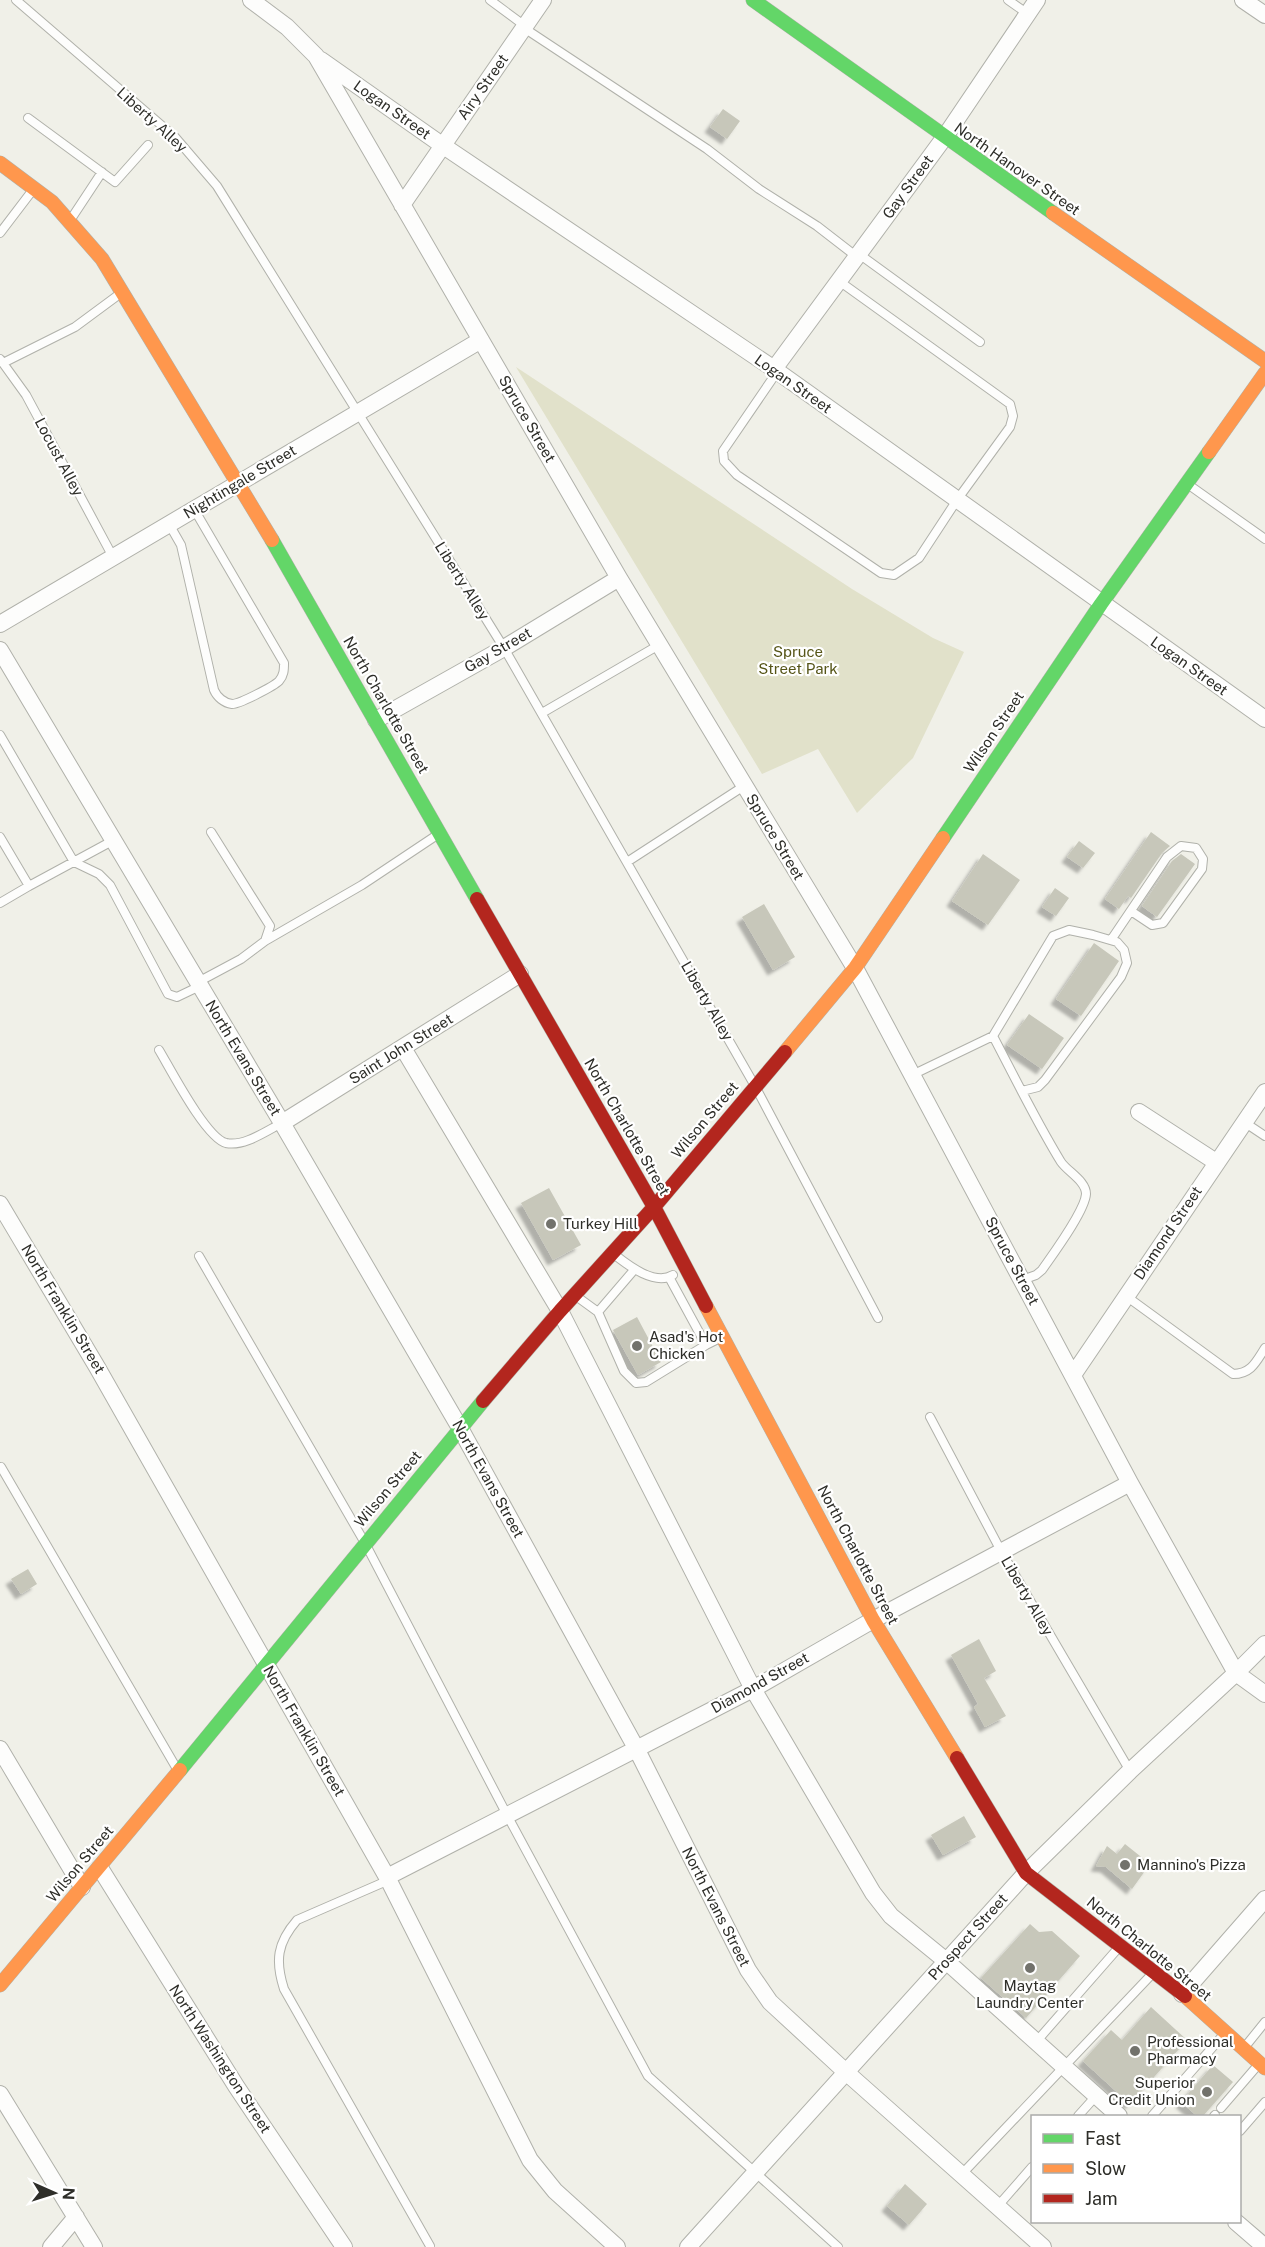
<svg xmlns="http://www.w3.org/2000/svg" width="1265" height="2247" viewBox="0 0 1265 2247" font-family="'Public Sans',sans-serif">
<defs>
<filter id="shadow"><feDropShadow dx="-5.5" dy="5.5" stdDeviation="1.5" flood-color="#0004"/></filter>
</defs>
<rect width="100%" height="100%" fill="#f0f0e8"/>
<path fill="#e1e1ca" d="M 516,367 L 852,589 L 933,638 L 964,652 L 913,758 L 857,813 L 818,749 L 762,774 Z"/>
<path fill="#c7c7ba" filter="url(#shadow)" d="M 723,109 L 740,121 L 727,139 L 710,127 Z
M 1151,832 L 1170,846 L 1162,853 L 1131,898 L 1128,896 L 1119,909 L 1105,899 Z
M 1079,841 L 1095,853 L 1083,868 L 1067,857 Z
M 983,854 L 1020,880 L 988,925 L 952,901 Z
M 1181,854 L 1195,864 L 1157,917 L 1142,906 L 1172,861 Z
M 1055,888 L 1069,898 L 1056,916 L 1042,907 Z
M 764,904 L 795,957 L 773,970 L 742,917 Z
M 1094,943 L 1119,961 L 1081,1016 L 1056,999 Z
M 1029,1014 L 1064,1038 L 1042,1069 L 1007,1045 Z
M 549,1188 L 581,1245 L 553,1260 L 521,1203 Z
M 637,1317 L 661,1362 L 638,1375 L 613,1330 Z
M 28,1569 L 37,1584 L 21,1594 L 11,1579 Z
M 979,1639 L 996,1671 L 984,1678 L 1006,1716 L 985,1727 L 974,1707 L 978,1704 L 951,1655 Z
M 964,1816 L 976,1837 L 943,1855 L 931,1835 Z
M 1125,1844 L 1150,1864 L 1132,1889 L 1106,1867 L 1096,1866 L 1107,1846 L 1117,1854 Z
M 1030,1924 L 1039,1932 L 1052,1931 L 1080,1956 L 1026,2018 L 981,1978 Z
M 1151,2007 L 1187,2040 L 1130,2104 L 1083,2061 L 1111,2030 L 1122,2040 Z
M 1213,2065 L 1233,2082 L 1203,2116 L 1197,2116 L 1181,2102 Z
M 905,2184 L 927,2204 L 909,2225 L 887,2206 Z"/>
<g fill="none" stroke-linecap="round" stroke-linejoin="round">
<g stroke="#b0b1aa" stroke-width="10">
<path id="lane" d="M 16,0 L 175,137 L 217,186 L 504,648 L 755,1086 L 878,1318
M 490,0 L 525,26
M 1008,0 L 1028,14
M 524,28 L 707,149 L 759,189 L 817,226 L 857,257
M 28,118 L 115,182 L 148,145
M 71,219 L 102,172
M 0,233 L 32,191
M 859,254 L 980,342
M 0,359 L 26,395 L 113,557
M 3,363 L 75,327 L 121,293
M 777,372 L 723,451 L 724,461 L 737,475 L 881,573 L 894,575 L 919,558 L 957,500 L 1010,427 L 1013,416 L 1010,404 L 839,281
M 1189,485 L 1265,539
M 169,524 L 181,545 L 214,690 C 217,697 224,703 232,704 C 240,704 274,686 279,681 C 284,675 284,670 284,663 L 194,509
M 542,713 L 659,645
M 0,735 L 74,862 L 99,874 L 110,885 L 168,994 L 177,997 L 200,986
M 0,837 L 29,886 L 114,840
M 627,862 L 744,786
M 0,903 L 29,886
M 1111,940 L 1167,857 L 1181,846 L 1196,848 L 1203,859 L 1202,869 L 1163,923 L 1152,925 L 1131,911
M 265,941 L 362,885 L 437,835
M 198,982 L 241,959 L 265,941 L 270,926 L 211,832
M 993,1036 L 1053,936 L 1069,930 L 1093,935 L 1117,942 L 1124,950 L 1127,963 L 1121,977 L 1045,1080 L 1038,1087 L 1022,1091
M 159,1050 C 171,1070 206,1138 226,1143 C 244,1147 266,1131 282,1123
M 912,1075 L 993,1036 C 1015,1078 1036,1121 1061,1162 C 1068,1172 1086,1181 1086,1194 C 1085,1211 1053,1254 1042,1270 L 1036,1275 L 1022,1280
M 1244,1122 L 1265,1136
M 615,1255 C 629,1266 655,1286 673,1275
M 199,1256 L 365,1543 L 507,1815 L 648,2076 L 838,2247
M 634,1270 L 598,1312 L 624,1371 L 636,1383 L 646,1382 L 706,1345
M 669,1277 L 706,1345 L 722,1337
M 576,1296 L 598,1312
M 1126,1296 L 1233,1374 C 1251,1374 1256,1362 1265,1348
M 930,1417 L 1001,1551 L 1130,1771
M 1,1467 L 177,1769
M 389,1880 L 297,1920 C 277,1943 275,1961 284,1989 L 430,2246
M 1036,2042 L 1120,1946
M 1244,2048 L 1265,2022
M 1221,2108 L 1258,2065
M 1078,2116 L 1096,2096
M 1152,2116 L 1225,2033
M 1214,2116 L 1215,2115
M 1240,2131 L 1265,2102
M 961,2175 L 1153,1973
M 997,2207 L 1032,2167"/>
</g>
<g stroke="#b0b1aa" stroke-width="18">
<path id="street" d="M 251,0 L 287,27 L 316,56 L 619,578 L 855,968 L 1130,1483 L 1236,1673 L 1265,1694
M 1243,0 L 1265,15
M 321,60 L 442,145 L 774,369 L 1265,719
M 402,205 L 543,0
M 774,369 L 944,138 L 1037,0
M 0,624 L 481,340
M 0,650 L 282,1123 L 460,1428 L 636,1748 L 748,1970 L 770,2002 L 847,2073 L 1043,2247
M 376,720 L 504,648 L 619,578
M 403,1048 L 560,1311 L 753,1689 L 873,1893 L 891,1916 L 945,1960 L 1119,2116
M 1139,1112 L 1216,1162
M 282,1123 L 520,974
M 0,1204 L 97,1367 L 387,1877 L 530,2160 L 555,2191 L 617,2247
M 1073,1375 L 1265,1092
M 0,1749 L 82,1887
M 100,1868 L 236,2086 L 344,2247
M 387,1877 L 753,1689 L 873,1620 L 1130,1483
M 1182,1994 L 1265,1899
M 0,2094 L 94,2247
M 1236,2222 L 1265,2247
M 51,2247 L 76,2217
M 688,2247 L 1026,1873 L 1130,1771 L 1236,1673 L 1265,1644"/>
</g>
<g stroke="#b0b1aa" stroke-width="15">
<path id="fast" d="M 753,0 L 1053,213
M 272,540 L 477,899
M 943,838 L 1101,604 L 1209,452
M 180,1770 L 483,1401"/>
</g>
<g stroke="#b0b1aa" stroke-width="15">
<path id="slow" d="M 0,163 L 52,202 L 102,259 L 272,540
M 1053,213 L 1265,361
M 1209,452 L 1265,373
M 785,1052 L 855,968 L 943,838
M 706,1306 L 873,1620 L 957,1758
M 0,1985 L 180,1770
M 1185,1996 L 1265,2068"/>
</g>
<g stroke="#b0b1aa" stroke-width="15">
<path id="jam" d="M 477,899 L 654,1207 L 706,1306
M 483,1401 L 560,1311 L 654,1207 L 785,1052
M 957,1758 L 1026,1873 L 1185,1996"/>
</g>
<use href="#lane" stroke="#fdfdfc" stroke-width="8"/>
<use href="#street" stroke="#fdfdfc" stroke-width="16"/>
<use href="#fast" stroke="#63d668" stroke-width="14"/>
<use href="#slow" stroke="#ff974d" stroke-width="14"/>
<use href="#jam" stroke="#b3261e" stroke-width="14"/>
</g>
<g fill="#72726c" stroke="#fff" stroke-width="2">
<circle cx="551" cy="1224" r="6"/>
<circle cx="637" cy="1346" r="6"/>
<circle cx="1125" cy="1865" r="6"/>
<circle cx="1030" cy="1968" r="6"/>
<circle cx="1135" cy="2051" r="6"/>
<circle cx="1207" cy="2092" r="6"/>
</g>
<g text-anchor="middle" stroke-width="4.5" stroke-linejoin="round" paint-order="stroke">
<g font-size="15" fill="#2e2e29" stroke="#fff">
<text transform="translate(483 87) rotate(-55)" y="5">Airy Street</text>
<text transform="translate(392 110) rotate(35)" y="5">Logan Street</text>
<text transform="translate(152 120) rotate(42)" y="5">Liberty Alley</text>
<text transform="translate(1017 169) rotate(35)" y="5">North Hanover Street</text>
<text transform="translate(908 187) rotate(-54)" y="5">Gay Street</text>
<text transform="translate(793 384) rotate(35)" y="5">Logan Street</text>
<text transform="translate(527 419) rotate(60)" y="5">Spruce Street</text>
<text transform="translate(59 457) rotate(62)" y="5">Locust Alley</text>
<text transform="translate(240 482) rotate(-31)" y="5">Nightingale Street</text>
<text transform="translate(462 581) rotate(58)" y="5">Liberty Alley</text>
<text transform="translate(498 650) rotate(-30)" y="5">Gay Street</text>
<text transform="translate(1189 666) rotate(35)" y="5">Logan Street</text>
<text transform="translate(386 705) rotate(60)" y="5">North Charlotte Street</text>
<text transform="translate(994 732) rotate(-56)" y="5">Wilson Street</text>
<text transform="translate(775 837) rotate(59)" y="5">Spruce Street</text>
<text transform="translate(707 1001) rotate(60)" y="5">Liberty Alley</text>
<text transform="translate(401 1049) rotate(-32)" y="5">Saint John Street</text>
<text transform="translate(243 1058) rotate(59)" y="5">North Evans Street</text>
<text transform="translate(705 1120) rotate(-50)" y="5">Wilson Street</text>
<text transform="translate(627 1127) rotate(60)" y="5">North Charlotte Street</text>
<text transform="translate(1168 1233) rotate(-56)" y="5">Diamond Street</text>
<text transform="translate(1012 1261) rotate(62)" y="5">Spruce Street</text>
<text transform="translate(63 1309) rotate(59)" y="5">North Franklin Street</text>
<text transform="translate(488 1479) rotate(61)" y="5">North Evans Street</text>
<text transform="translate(388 1489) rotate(-50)" y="5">Wilson Street</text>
<text transform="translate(858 1555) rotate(62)" y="5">North Charlotte Street</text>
<text transform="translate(1027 1596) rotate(60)" y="5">Liberty Alley</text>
<text transform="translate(760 1683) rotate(-29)" y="5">Diamond Street</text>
<text transform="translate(304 1731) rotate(60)" y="5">North Franklin Street</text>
<text transform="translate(80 1864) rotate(-50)" y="5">Wilson Street</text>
<text transform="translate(716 1907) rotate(63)" y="5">North Evans Street</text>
<text transform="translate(968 1937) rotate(-48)" y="5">Prospect Street</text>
<text transform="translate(1149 1949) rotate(39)" y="5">North Charlotte Street</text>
<text transform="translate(220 2059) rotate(57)" y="5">North Washington Street</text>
</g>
<g font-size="15" fill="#565518" stroke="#fff">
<text x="798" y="657">Spruce<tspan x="798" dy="17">Street Park</tspan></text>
</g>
<g font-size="15" fill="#2e2e29" stroke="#fff" text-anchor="start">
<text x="563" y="1229">Turkey Hill</text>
<text x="649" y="1342">Asad's Hot<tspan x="649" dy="17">Chicken</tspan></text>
<text x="1137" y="1870">Mannino's Pizza</text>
<text x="1030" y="1991" text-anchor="middle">Maytag<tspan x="1030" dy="17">Laundry Center</tspan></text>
<text x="1147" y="2047">Professional<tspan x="1147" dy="17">Pharmacy</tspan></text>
<text x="1195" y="2088" text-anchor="end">Superior<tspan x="1195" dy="17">Credit Union</tspan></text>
</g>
</g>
<rect x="1031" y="2115" width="210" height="108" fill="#ffffff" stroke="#ababa9" stroke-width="1.5"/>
<rect x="1043" y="2134" width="30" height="9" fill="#63d668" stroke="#ababa9" stroke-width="1.5"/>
<text x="1085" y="2145" font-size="18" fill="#2e2e29">Fast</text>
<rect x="1043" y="2164" width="30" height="9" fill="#ff974d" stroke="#ababa9" stroke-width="1.5"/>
<text x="1085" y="2175" font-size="18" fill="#2e2e29">Slow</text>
<rect x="1043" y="2194" width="30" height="9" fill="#b3261e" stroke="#ababa9" stroke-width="1.5"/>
<text x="1085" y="2205" font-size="18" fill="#2e2e29">Jam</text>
<g transform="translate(54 2193) rotate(93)" stroke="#ffffff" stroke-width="4.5" paint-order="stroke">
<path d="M0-4.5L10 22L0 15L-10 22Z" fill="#2e2e29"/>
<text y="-9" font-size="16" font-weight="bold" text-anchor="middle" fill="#2e2e29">N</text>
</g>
</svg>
